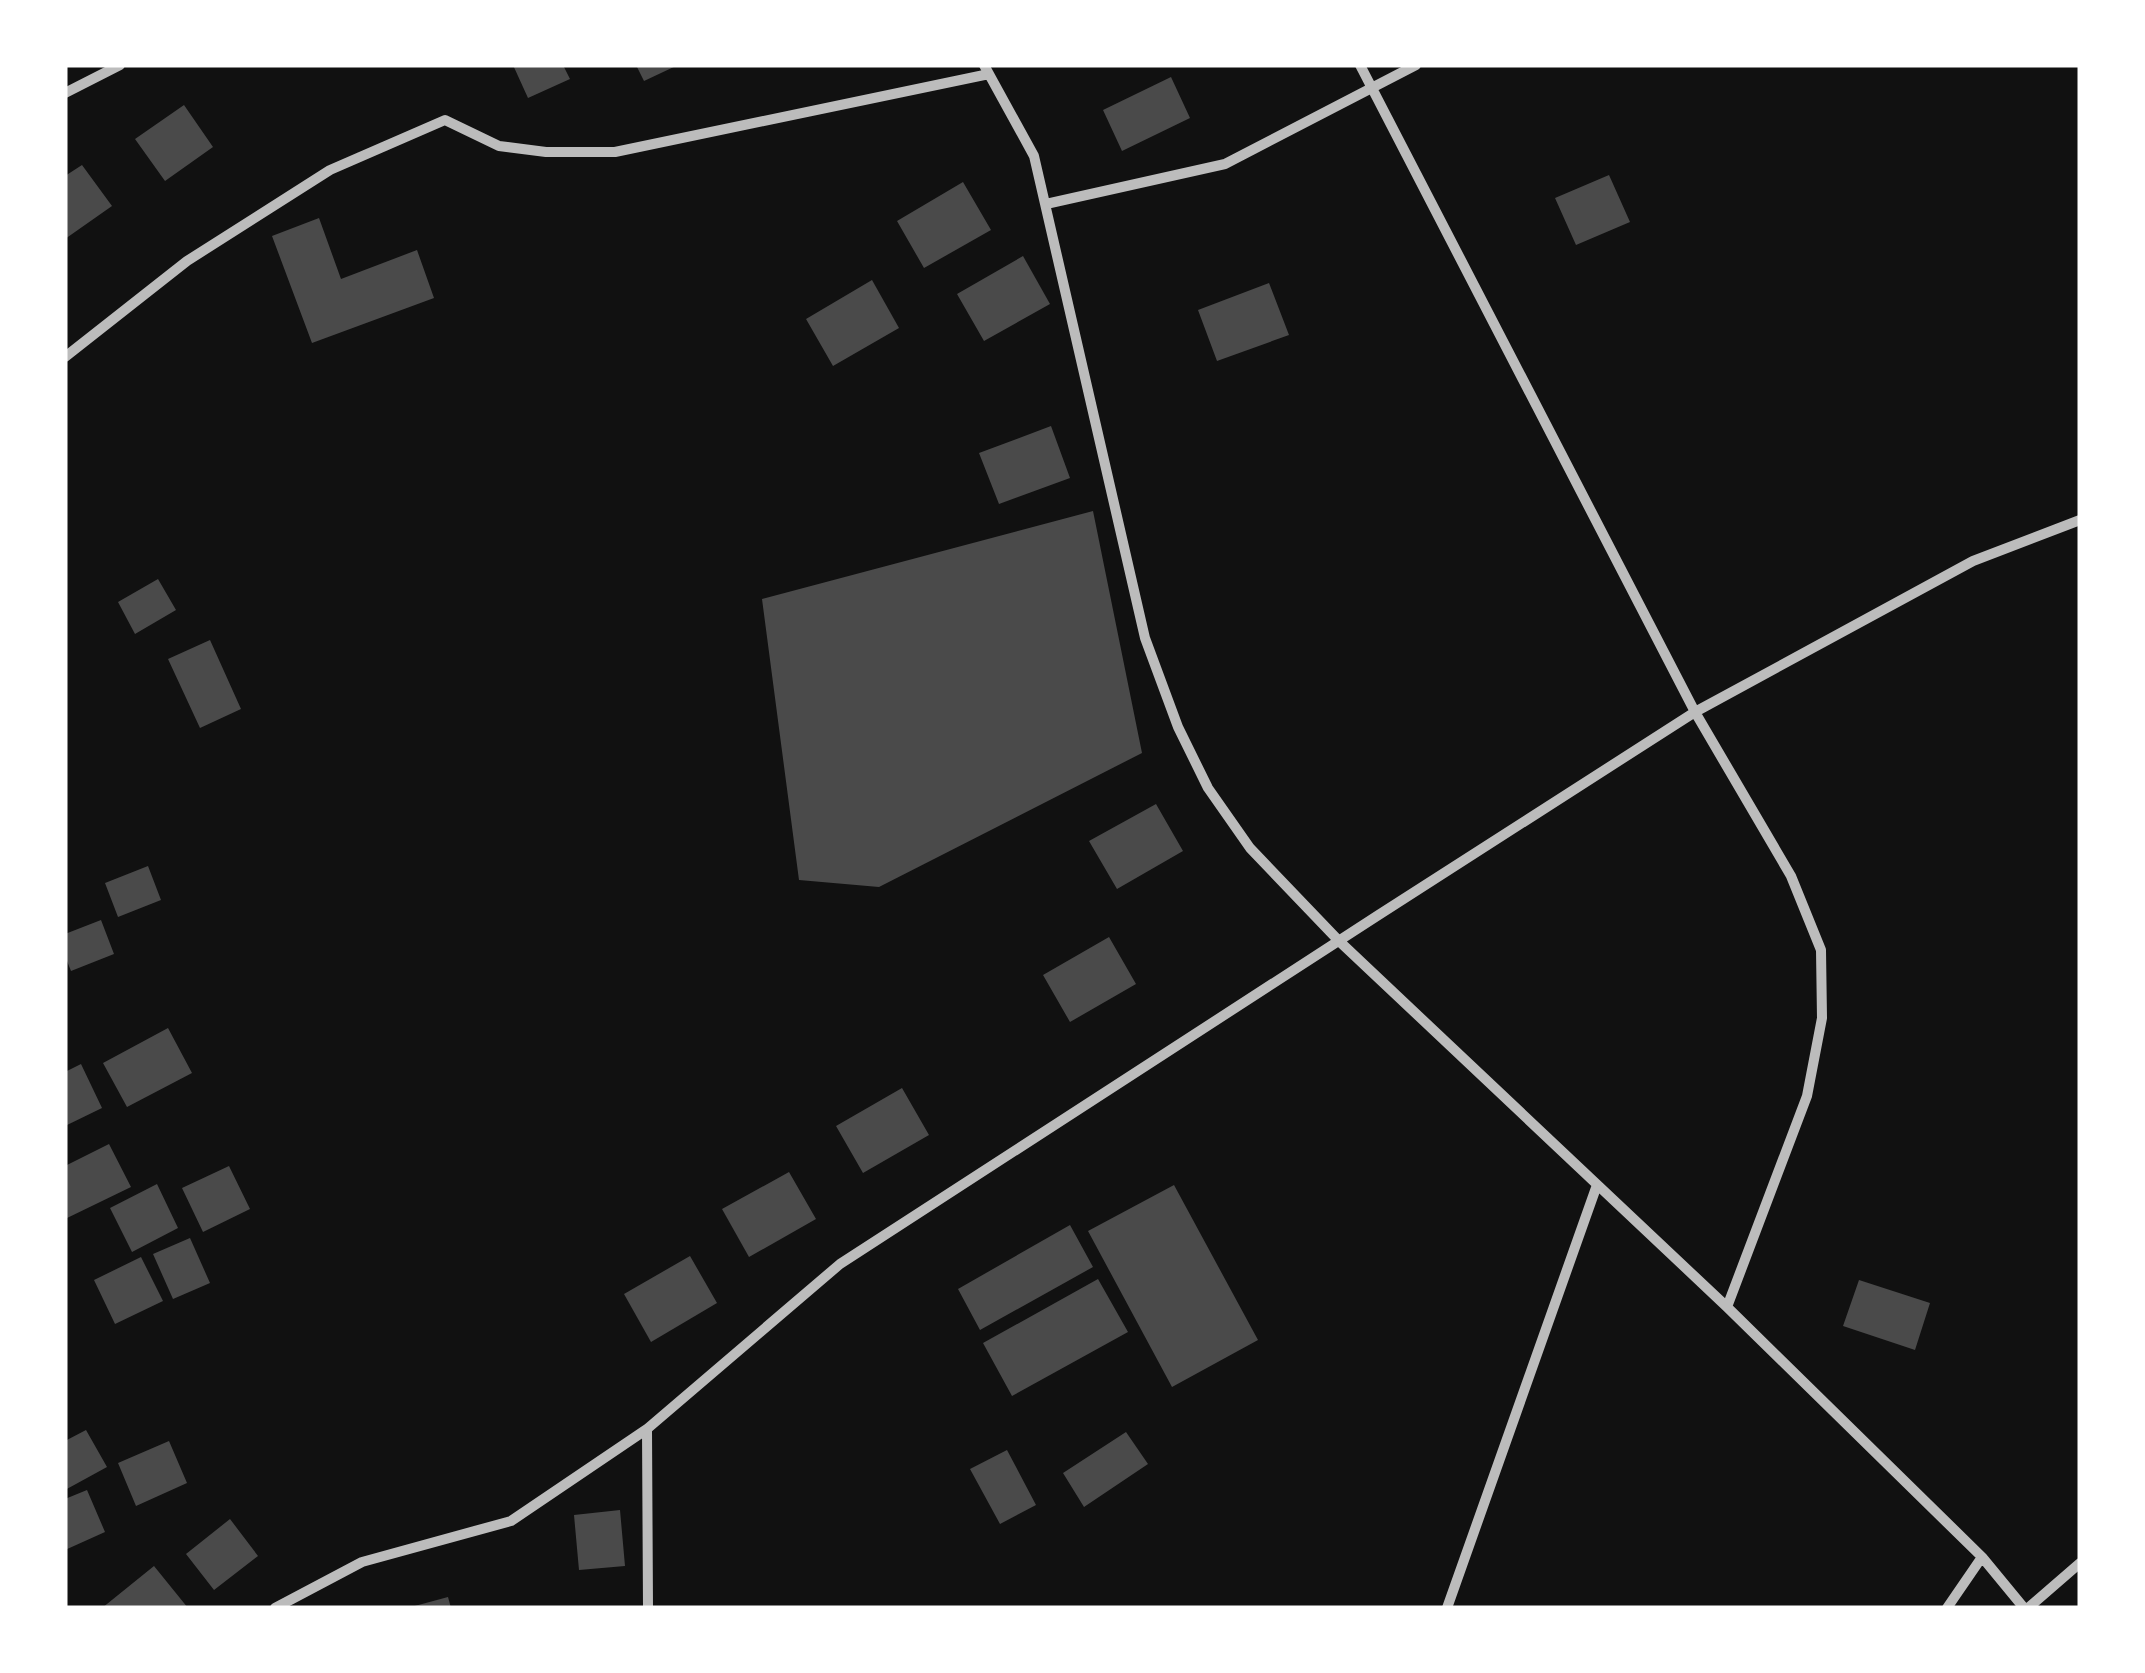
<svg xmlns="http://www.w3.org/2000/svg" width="2145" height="1673" viewBox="0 0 2145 1673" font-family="Montserrat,sans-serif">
<rect width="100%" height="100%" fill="#111"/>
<path fill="#4a4a4a" d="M 513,65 L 563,65 L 570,79 L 528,98 Z
M 636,65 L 678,65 L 644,81 Z
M 1171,77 L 1190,118 L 1122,151 L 1103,110 Z
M 184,105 L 213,147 L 165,181 L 135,139 Z
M 82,165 L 112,206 L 65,239 L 65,176 Z
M 1609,175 L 1630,222 L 1576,245 L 1555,198 Z
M 963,182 L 991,230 L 924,268 L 897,221 Z
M 319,218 L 341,279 L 417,250 L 434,298 L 312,343 L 272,236 Z
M 1023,256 L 1050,304 L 984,341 L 957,294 Z
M 872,280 L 899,328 L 833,366 L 806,319 Z
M 1269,283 L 1289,335 L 1217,361 L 1198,310 Z
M 1051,426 L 1070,478 L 999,504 L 979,453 Z
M 1093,511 L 1142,753 L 879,887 L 799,880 L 762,599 Z
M 158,579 L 176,610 L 135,634 L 118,602 Z
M 210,640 L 241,709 L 200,728 L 168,659 Z
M 1156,804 L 1183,851 L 1117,889 L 1089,841 Z
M 148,866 L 161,900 L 118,917 L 105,883 Z
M 101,920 L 114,954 L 71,971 L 65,956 L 65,934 Z
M 1109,937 L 1136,984 L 1070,1022 L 1043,975 Z
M 168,1028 L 192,1073 L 127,1107 L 103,1063 Z
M 81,1064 L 102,1108 L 65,1126 L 65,1072 Z
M 902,1088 L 929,1135 L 863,1173 L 836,1126 Z
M 109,1144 L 131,1187 L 65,1219 L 65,1166 Z
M 229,1166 L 250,1209 L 203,1232 L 182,1188 Z
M 789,1172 L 816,1219 L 749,1257 L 722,1209 Z
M 157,1184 L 178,1228 L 132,1252 L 110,1208 Z
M 1174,1185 L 1258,1340 L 1172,1387 L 1088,1231 Z
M 1070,1225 L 1093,1267 L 980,1330 L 958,1289 Z
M 190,1238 L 210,1283 L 173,1299 L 153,1254 Z
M 690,1256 L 717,1303 L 651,1342 L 624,1294 Z
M 141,1257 L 163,1301 L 115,1324 L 94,1280 Z
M 1098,1279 L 1128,1332 L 1012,1396 L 983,1343 Z
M 1859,1280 L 1930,1303 L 1915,1350 L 1843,1326 Z
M 86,1430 L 107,1467 L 65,1490 L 65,1441 Z
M 1126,1432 L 1148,1464 L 1084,1507 L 1063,1473 Z
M 169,1441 L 187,1483 L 136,1506 L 118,1463 Z
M 1007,1450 L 1036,1505 L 1000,1524 L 970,1469 Z
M 87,1490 L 105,1532 L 65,1550 L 65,1499 Z
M 620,1510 L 625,1566 L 579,1570 L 574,1515 Z
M 230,1519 L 258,1556 L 214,1590 L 186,1554 Z
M 154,1566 L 188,1608 L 102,1608 Z
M 448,1597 L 451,1608 L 412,1608 L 411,1607 Z"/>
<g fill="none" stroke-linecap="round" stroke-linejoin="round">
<path stroke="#bcbcbc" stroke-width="10" d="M 984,65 L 1034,156 L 1145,638 L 1178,727 L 1208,788 L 1250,848 L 1339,941 L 1727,1307 L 1982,1557 L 2024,1608
M 1360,65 L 1695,712 L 1791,876 L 1821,950 L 1822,1018 L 1807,1096 L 1727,1307
M 65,93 L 120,65
M 1046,204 L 1225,164 L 1416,65
M 65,357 L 187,261 L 330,170 L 445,120 L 499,146 L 546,152 L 615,152 L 989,74
M 647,1429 L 648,1608
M 275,1608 L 362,1562 L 511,1521 L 647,1429 L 840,1264 L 1377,916 L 1695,712 L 1973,561 L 2080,520
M 1447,1608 L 1597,1185
M 1947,1608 L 1982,1557
M 2028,1608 L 2080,1563"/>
</g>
<rect width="2145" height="1673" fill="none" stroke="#ffffff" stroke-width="135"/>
</svg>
